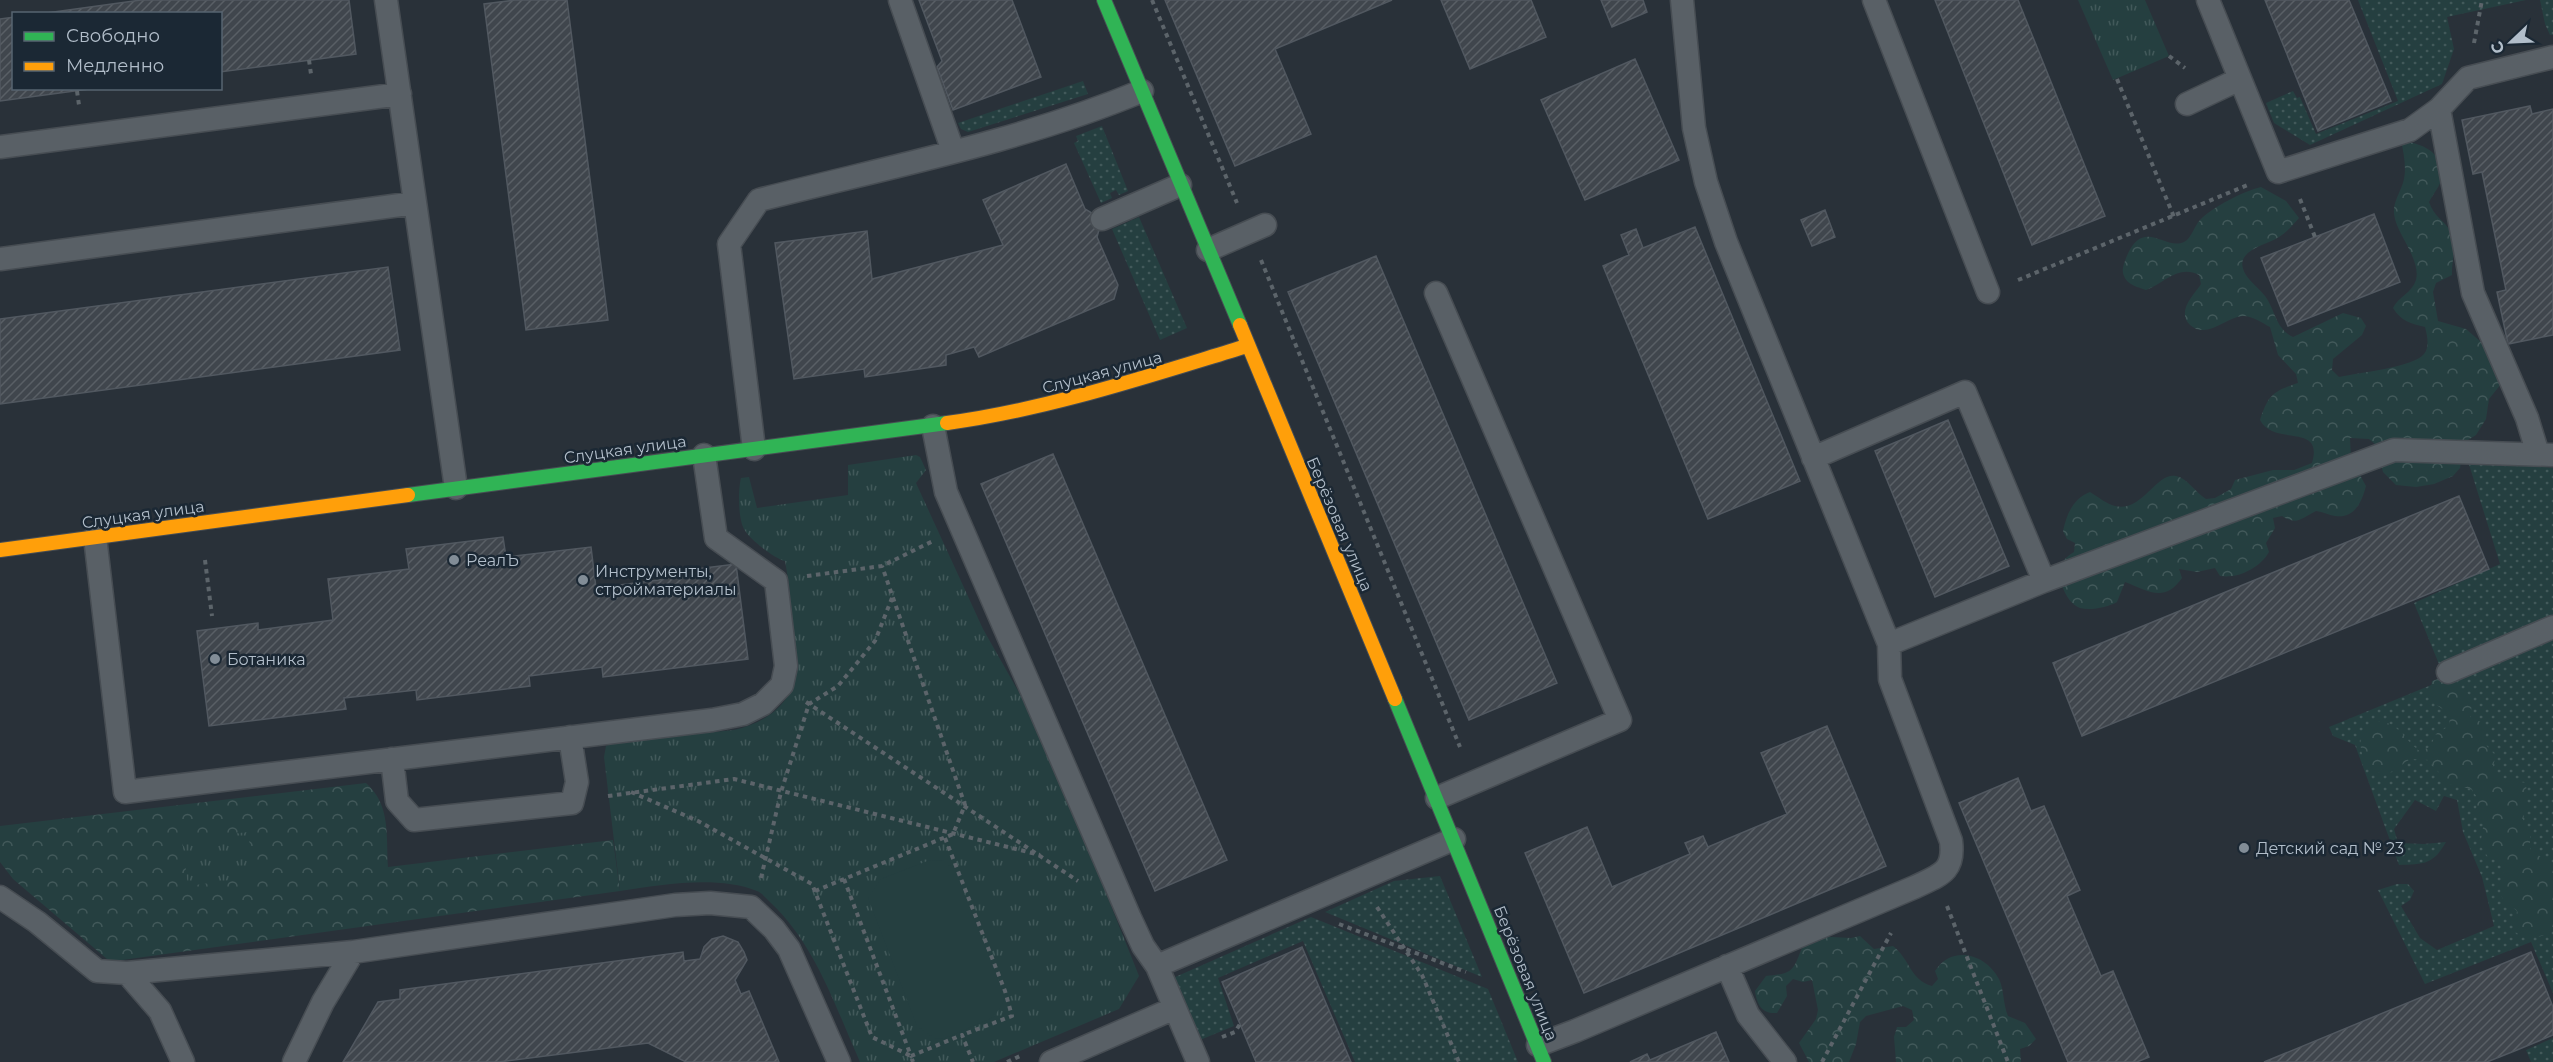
<svg xmlns="http://www.w3.org/2000/svg" width="2553" height="1062" viewBox="0 0 2553 1062" font-family="Montserrat,sans-serif">
<defs>
<pattern id="grass-dots" width="8" height="8" patternUnits="userSpaceOnUse" patternTransform="scale(1.5)"><rect width="8" height="8" fill="#253f40"/><path d="M2 2h.1M6 6h.1" fill="none" stroke="#42595a" stroke-width="1.8" stroke-linecap="round"/></pattern>
<pattern id="forest-crowns" width="20" height="18" patternUnits="userSpaceOnUse" patternTransform="scale(1.5)"><rect width="20" height="18" fill="#253f40"/><path d="M2 6a3 3 0 1 1 6 0M12 15a3 3 0 1 1 6 0" fill="none" stroke="#42595a"/></pattern>
<pattern id="park-tufts" width="24" height="20" patternUnits="userSpaceOnUse" patternTransform="scale(1.5)"><rect width="24" height="20" fill="#253f40"/><path d="M3 7l-1-3M5 7V3M7 7l1-3M15 17l-1-3M17 17v-4M19 17l1-3" fill="none" stroke="#42595a"/></pattern>
<pattern id="building-hatch" width="6" height="6" patternUnits="userSpaceOnUse" patternTransform="scale(1.5)"><rect width="6" height="6" fill="#40464d"/><path d="M-1 1l2-2M0 6l6-6M5 7l2-2" fill="none" stroke="#595f65"/></pattern>
</defs>
<rect width="100%" height="100%" fill="#293139"/>
<path fill="url(#grass-dots)" d="M 2358,0 L 2526,0 L 2447,17 L 2454,49 L 2442,84 L 2310,145 L 2274,123 L 2266,103 L 2293,91 L 2297,98 L 2300,97 L 2316,134 L 2398,101 Z
M 2540,0 L 2553,0 L 2553,35 L 2550,35 L 2545,24 Z
M 1083,81 L 1088,94 L 968,132 L 961,129 L 958,123 Z
M 1102,126 L 1128,191 L 1119,195 L 1116,190 L 1110,193 L 1112,198 L 1101,203 L 1074,143 L 1078,141 L 1076,136 Z
M 1139,217 L 1187,328 L 1160,340 L 1112,229 Z
M 2467,458 L 2553,468 L 2553,618 L 2441,669 L 2414,603 L 2500,564 Z
M 2553,635 L 2553,993 L 2531,942 L 2425,984 L 2378,890 L 2397,884 L 2408,884 L 2414,891 L 2410,900 L 2401,906 L 2420,938 L 2437,950 L 2494,926 L 2482,877 L 2463,832 L 2457,800 L 2444,796 L 2436,811 L 2415,800 L 2394,829 L 2398,843 L 2424,844 L 2446,842 C 2433,865 2424,864 2399,865 L 2355,745 L 2333,736 L 2329,727 Z
M 1440,876 L 1482,977 L 1325,912 L 1394,881 Z
M 1311,917 L 1488,989 L 1518,1062 L 1355,1062 L 1303,941 L 1218,978 L 1234,1026 L 1200,1040 L 1173,978 Z
M 2553,1038 L 2553,1062 L 2531,1062 L 2526,1050 Z"/>
<path fill="url(#forest-crowns)" d="M 2401,141 C 2421,143 2442,151 2442,175 C 2442,184 2433,194 2429,202 C 2434,217 2444,220 2451,232 C 2458,243 2451,263 2452,275 L 2436,283 L 2433,292 L 2438,321 L 2466,329 L 2488,348 L 2501,384 L 2489,399 L 2486,419 L 2476,435 L 2468,440 L 2463,449 L 2460,468 L 2453,476 L 2434,484 L 2416,487 L 2396,485 L 2383,472 L 2376,445 L 2369,439 L 2350,438 L 2351,459 L 2366,486 C 2362,501 2355,519 2335,516 C 2329,515 2323,512 2316,511 C 2302,518 2297,526 2282,516 L 2273,518 L 2275,528 L 2266,543 L 2269,552 C 2260,568 2238,579 2220,576 L 2215,568 L 2197,572 L 2179,569 L 2182,578 C 2164,604 2147,590 2125,582 L 2117,602 C 2108,607 2091,611 2080,608 C 2066,603 2057,579 2061,566 C 2062,560 2069,555 2074,552 L 2075,543 L 2067,539 L 2063,531 C 2067,513 2073,499 2090,492 C 2098,497 2107,504 2115,506 C 2142,513 2156,472 2176,476 C 2187,478 2196,493 2206,499 L 2215,498 L 2231,489 L 2235,480 L 2273,470 L 2294,470 L 2312,463 C 2324,422 2274,447 2260,420 C 2268,395 2273,391 2298,383 L 2296,374 L 2278,355 L 2270,327 C 2262,323 2253,316 2243,316 C 2226,317 2207,340 2190,325 C 2176,311 2194,295 2201,284 L 2199,275 C 2179,264 2164,283 2146,290 C 2138,287 2127,285 2124,276 C 2121,270 2124,264 2126,258 C 2143,216 2164,251 2184,242 C 2192,238 2194,226 2200,220 C 2212,207 2244,191 2261,187 L 2286,201 L 2299,218 C 2293,225 2287,232 2279,237 C 2265,246 2231,251 2246,275 C 2251,283 2259,288 2265,296 C 2276,311 2275,328 2293,337 L 2343,313 L 2361,318 L 2366,326 L 2362,335 L 2333,359 L 2332,370 L 2339,377 C 2356,373 2415,367 2424,354 C 2430,347 2427,335 2425,327 C 2411,324 2401,321 2393,308 C 2398,297 2412,293 2416,280 C 2421,261 2399,236 2395,219 C 2391,205 2399,195 2403,183 C 2407,170 2404,154 2401,141 Z
M 2441,678 C 2456,681 2462,689 2473,698 L 2470,717 L 2483,723 L 2486,732 L 2484,743 L 2496,756 L 2492,769 L 2494,774 L 2506,779 L 2526,783 L 2527,799 L 2523,820 L 2530,831 L 2530,849 L 2553,866 L 2553,901 L 2551,904 L 2553,905 L 2553,930 C 2542,939 2523,940 2513,930 L 2517,911 C 2513,907 2508,905 2505,901 C 2493,889 2509,875 2501,862 L 2488,857 L 2480,845 L 2484,822 L 2476,817 L 2477,797 L 2471,789 L 2448,784 L 2429,760 L 2411,759 C 2402,763 2398,771 2387,773 C 2356,778 2349,715 2384,722 C 2401,726 2407,743 2420,751 L 2430,747 L 2436,734 L 2449,726 L 2450,716 L 2447,712 L 2435,704 L 2430,695 L 2432,681 Z
M 366,783 C 391,805 386,836 388,867 L 613,840 L 620,891 L 115,961 L 107,959 L 13,879 L 0,862 L 0,826 Z
M 1813,936 L 1851,938 L 1860,936 L 1874,949 L 1893,946 C 1910,959 1910,980 1932,986 L 1938,979 L 1935,971 C 1952,944 1986,954 1999,979 C 2004,989 2003,1004 2008,1016 L 2025,1023 L 2036,1039 L 2029,1046 L 2020,1049 L 2021,1062 L 1896,1062 L 1894,1037 L 1897,1027 L 1906,1027 L 1914,1020 L 1912,1010 L 1903,1006 L 1866,1016 L 1860,1022 L 1856,1044 L 1849,1062 L 1809,1062 L 1799,1043 L 1816,1019 L 1818,1010 L 1812,980 L 1803,982 L 1793,979 L 1786,986 L 1787,996 L 1777,1013 C 1762,1014 1757,1005 1755,991 L 1766,976 C 1772,975 1779,975 1785,973 C 1801,968 1796,946 1813,936 Z"/>
<path fill="url(#park-tufts)" d="M 2078,0 L 2145,0 L 2169,56 L 2113,80 Z
M 916,455 L 920,457 L 926,470 L 916,483 L 983,629 L 1021,696 L 1090,853 L 1139,976 L 1119,1009 L 994,1062 L 860,1062 C 835,1006 816,946 771,903 C 767,899 762,893 757,891 C 716,875 662,885 620,891 L 604,757 L 606,746 L 616,742 L 734,730 C 764,723 791,706 796,673 L 789,584 L 785,561 C 775,559 749,539 744,529 C 738,518 738,490 741,478 L 749,477 L 757,508 L 848,495 L 848,465 Z
M 248,832 L 254,877 L 188,886 L 182,840 Z"/>
<path fill="#253f40" d="M 930,860 L 944,861 L 955,870 L 1003,992 L 1004,1001 L 994,1017 L 943,1039 L 934,1038 L 917,1026 L 868,898 L 881,879 Z"/>
<path fill="url(#building-hatch)" stroke="#515860" stroke-width="1.5" d="M 141,0 L 349,0 L 356,54 L 220,72 L 220,14 L 39,14 Z
M 515,0 L 567,0 L 608,320 L 526,330 L 484,4 Z
M 919,0 L 1012,0 L 1041,77 L 953,110 L 937,67 L 942,61 Z
M 1165,0 L 1392,0 L 1275,49 L 1311,134 L 1235,166 Z
M 1441,0 L 1531,0 L 1546,37 L 1470,69 Z
M 1601,0 L 1643,0 L 1647,12 L 1612,27 Z
M 1935,0 L 2018,0 L 2105,216 L 2032,245 Z
M 2265,0 L 2349,0 L 2391,101 L 2318,131 Z
M 14,17 L 14,88 L 97,88 L 0,101 L 0,19 Z
M 1635,59 L 1679,160 L 1585,200 L 1541,100 Z
M 2530,106 L 2532,114 L 2553,109 L 2553,335 L 2508,344 L 2497,292 L 2506,290 L 2482,172 L 2473,174 L 2462,120 Z
M 1066,164 L 1085,209 L 1102,219 L 1097,237 L 1118,285 L 1114,299 L 979,357 L 974,347 L 946,355 L 946,365 L 865,377 L 864,369 L 794,379 L 775,243 L 867,231 L 872,279 L 1003,245 L 983,200 Z
M 1825,210 L 1835,237 L 1812,246 L 1801,220 Z
M 2374,214 L 2400,282 L 2288,326 L 2261,258 Z
M 1695,227 L 1800,481 L 1708,519 L 1603,266 L 1629,255 L 1621,235 L 1636,229 L 1643,248 Z
M 1376,256 L 1557,683 L 1469,720 L 1288,292 Z
M 388,267 L 400,350 L 0,404 L 0,319 Z
M 1948,420 L 2009,566 L 1935,597 L 1875,451 Z
M 1053,454 L 1227,860 L 1155,891 L 981,484 Z
M 2459,496 L 2489,569 L 2082,736 L 2053,663 Z
M 503,537 L 506,557 L 591,547 L 596,588 L 666,579 L 664,573 L 736,564 L 748,659 L 603,677 L 602,667 L 529,676 L 530,686 L 417,700 L 416,690 L 344,698 L 346,709 L 209,726 L 197,631 L 258,623 L 258,630 L 333,620 L 328,579 L 409,569 L 406,549 Z
M 1827,726 L 1886,866 L 1584,993 L 1525,853 L 1587,827 L 1612,887 L 1690,854 L 1685,843 L 1703,836 L 1708,847 L 1787,814 L 1761,753 Z
M 2018,778 L 2031,811 L 2044,806 L 2080,890 L 2067,896 L 2101,976 L 2113,971 L 2149,1057 L 2137,1062 L 2068,1062 L 1959,803 Z
M 723,936 L 738,942 L 744,952 L 747,960 L 735,980 L 741,994 L 749,991 L 779,1062 L 686,1062 L 648,1043 L 499,1062 L 343,1062 L 378,1002 L 400,999 L 400,990 L 683,952 L 684,961 L 700,959 L 704,947 L 712,939 Z
M 1302,947 L 1351,1062 L 1256,1062 L 1240,1024 L 1222,982 Z
M 2531,952 L 2553,1007 L 2553,1035 L 2517,1050 L 2487,1062 L 2264,1062 Z
M 1716,1032 L 1729,1062 L 1630,1062 L 1647,1054 L 1650,1060 Z"/>
<g fill="none" stroke-linecap="round" stroke-linejoin="round">
<g stroke="#474d53" stroke-width="25">
<path id="lane" d="M 386,0 L 456,488
M 900,0 L 953,151
M 1682,0 L 1694,128 L 1706,182 L 1726,242 L 1889,644 L 2044,581 L 2394,450 L 2553,455
M 1874,0 L 1988,292
M 2208,0 L 2278,172 L 2410,130 L 2439,109 L 2468,78 L 2553,57
M 2187,104 L 2240,79
M 2439,109 L 2473,293 L 2527,418 L 2538,454
M 0,147 L 400,94
M 1102,219 L 1180,185
M 1208,250 L 1265,225
M 0,259 L 415,203
M 1436,293 L 1620,720 L 1437,798
M 933,426 L 946,492 L 1130,918 L 1143,946 L 1157,966 L 1198,1062
M 754,449 L 729,244 L 759,200 C 888,167 1019,142 1142,91
M 1813,458 L 1965,392 L 2044,581
M 95,537 L 125,792 L 712,720 L 743,714 L 763,704 L 782,685 L 786,666 L 776,581 L 716,538 L 704,455
M 2448,672 L 2553,627
M 392,759 L 397,801 L 414,820 L 572,803 L 577,782 L 570,737
M 0,897 L 37,922 L 97,971 L 127,973 L 160,1011 L 183,1062
M 1157,966 L 1454,839
M 1727,966 L 1748,1015 L 1785,1062
M 127,973 L 353,952 L 675,905 L 710,903 L 751,907 L 774,929 L 789,949 L 839,1062
M 1538,1045 L 1575,1031 L 1915,887 C 1940,875 1955,872 1951,841 L 1890,679 L 1889,644
M 294,1062 L 323,1002 L 353,952
M 1051,1062 L 1175,1008"/>
</g>
<g stroke="#474d53" stroke-width="16">
<path id="fast" d="M 1104,0 L 1240,325
M 408,495 L 947,423
M 1395,699 L 1544,1062"/>
</g>
<g stroke="#474d53" stroke-width="16">
<path id="slow" d="M 1240,325 L 1395,699
M 947,423 C 1050,409 1148,376 1247,346
M 0,550 L 408,495"/>
</g>
<path stroke="#5c646a" stroke-width="4" stroke-dasharray="4.5 4.5" stroke-linecap="butt" d="M 1152,0 L 1237,203
M 2474,43 L 2482,0
M 2169,56 L 2185,68
M 309,60 L 311,74
M 2117,79 L 2174,217
M 77,91 L 79,105
M 2300,199 L 2315,237
M 1261,260 L 1460,747
M 2018,280 L 2250,184
M 205,560 L 212,616
M 807,576 L 882,566 L 933,541
M 806,702 L 1078,881
M 631,792 L 698,821 L 812,884 L 872,1037 L 911,1056 L 913,1062
M 608,796 L 734,779 L 1040,855
M 945,838 L 1005,991 L 1012,1016 L 962,1035
M 761,878 L 781,792 L 809,704 L 838,686 L 875,641 L 892,598
M 844,879 L 911,1056 L 962,1035 L 973,1062
M 815,891 L 953,834 L 965,805 L 882,566
M 1947,906 L 2008,1062
M 1377,907 L 1422,975 L 1459,1062
M 1339,924 L 1466,972
M 1222,1037 L 1235,1032 L 1240,1024
M 1007,1062 L 1020,1056
M 1822,1062 L 1891,933"/>
<use href="#lane" stroke="#596066" stroke-width="22"/>
<use href="#fast" stroke="#30b455" stroke-width="14"/>
<use href="#slow" stroke="#ff9f0a" stroke-width="14"/>
</g>
<g fill="#828d97" stroke="#1b2834" stroke-width="2">
<circle cx="454" cy="560" r="6"/>
<circle cx="583" cy="580" r="6"/>
<circle cx="215" cy="659" r="6"/>
<circle cx="2244" cy="848" r="6"/>
</g>
<g text-anchor="middle" stroke-width="5" stroke-linejoin="round" paint-order="stroke">
<g font-size="16" fill="#b2beca" stroke="#1b2834">
<text transform="translate(1102 372) rotate(-15)" y="6">Слуцкая улица</text>
<text transform="translate(625 449) rotate(-8)" y="6">Слуцкая улица</text>
<text transform="translate(143 514) rotate(-8)" y="6">Слуцкая улица</text>
<text transform="translate(1340 524) rotate(67)" y="6">Берёзовая улица</text>
<text transform="translate(1526 973) rotate(68)" y="6">Берёзовая улица</text>
</g>
<g font-size="16" fill="#b2beca" stroke="#1b2834" text-anchor="start">
<text x="466" y="566">РеалЪ</text>
<text x="595" y="577">Инструменты,<tspan x="595" dy="18">стройматериалы</tspan></text>
<text x="227" y="665">Ботаника</text>
<text x="2256" y="854">Детский сад № 23</text>
</g>
</g>
<rect x="12" y="12" width="210" height="78" fill="#1b2834" stroke="#576470" stroke-width="1.5"/>
<rect x="24" y="32" width="30" height="9" fill="#30b455" stroke="#576470" stroke-width="1.5"/>
<text x="66" y="42" font-size="18" fill="#b2beca">Свободно</text>
<rect x="24" y="62" width="30" height="9" fill="#ff9f0a" stroke="#576470" stroke-width="1.5"/>
<text x="66" y="72" font-size="18" fill="#b2beca">Медленно</text>
<g transform="translate(2511 42) rotate(247)" stroke="#1b2834" stroke-width="4.5" paint-order="stroke">
<path d="M0-4.5L10 22L0 15L-10 22Z" fill="#b2beca"/>
<text y="-9" font-size="16" font-weight="bold" text-anchor="middle" fill="#b2beca">С</text>
</g>
</svg>
